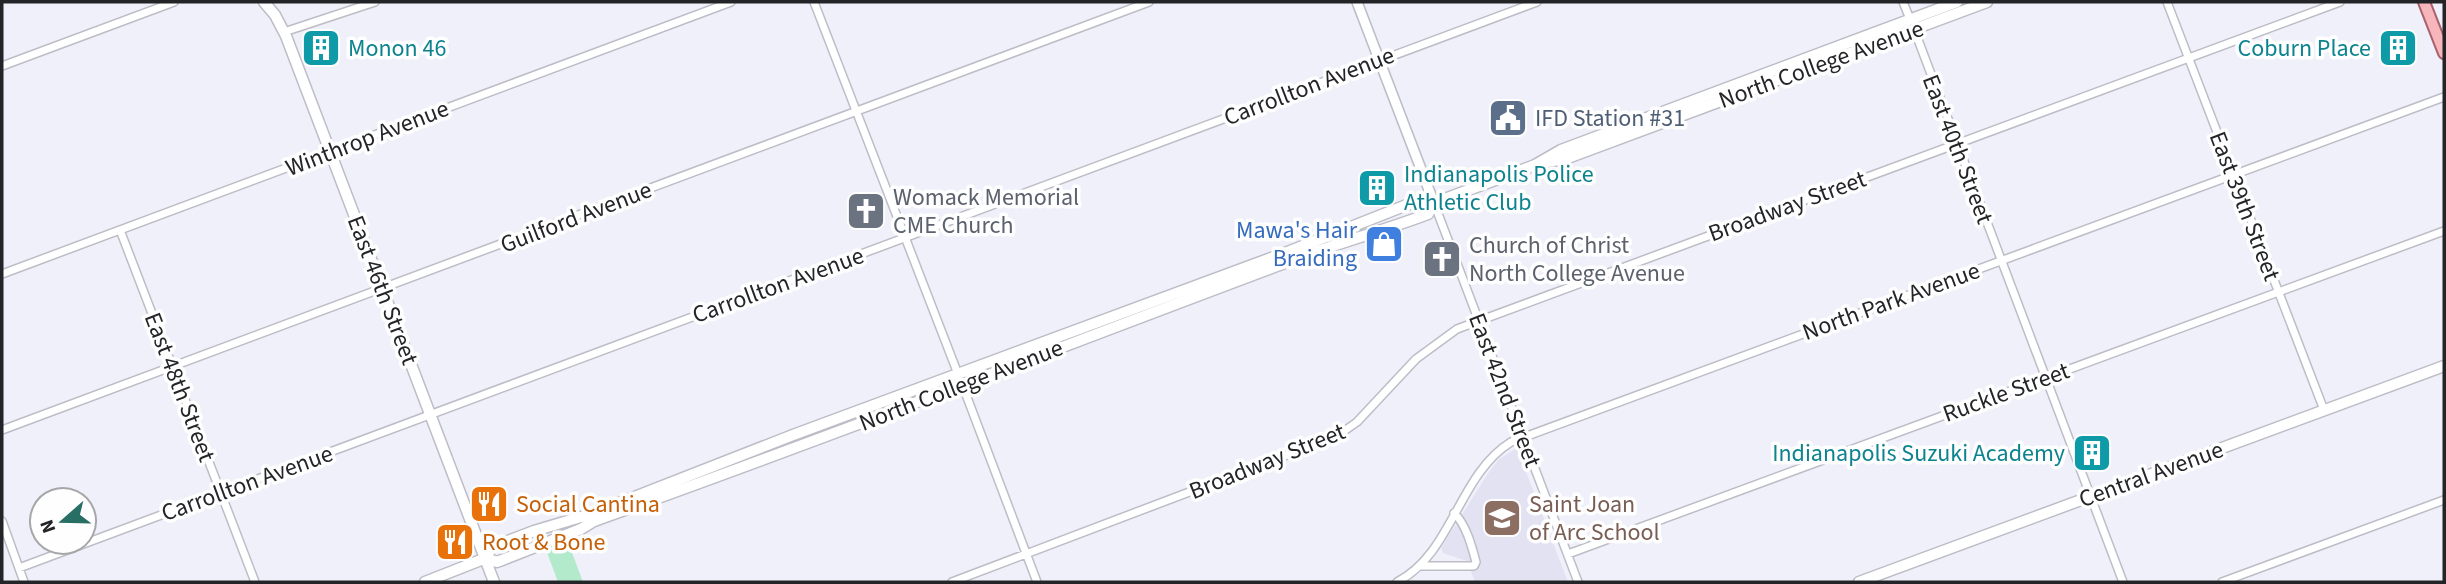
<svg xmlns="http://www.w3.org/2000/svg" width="2446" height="584" viewBox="0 0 2446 584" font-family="'Source Sans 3',sans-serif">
<rect width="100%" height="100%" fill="#f0f0fa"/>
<path fill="#e2e2f3" d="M 1517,448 L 1568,582 L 1475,582 L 1467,561 L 1443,553 L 1441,548 L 1487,475 L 1499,459 Z"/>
<path fill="#b4eacc" d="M 568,542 L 583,582 L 558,582 L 546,550 Z"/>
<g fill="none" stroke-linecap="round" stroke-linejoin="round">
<g stroke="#bdbdc7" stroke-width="10">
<path id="minor" d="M 814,2 L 958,374
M 1903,2 L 1910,19
M 2167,2 L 2324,410
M 1914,29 L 2123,582
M 284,32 L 375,2
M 2,66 L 174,2
M 1434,203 L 1578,582
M 120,230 L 255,582
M 2,274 L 731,2
M 962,384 L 1037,582
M 2,430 L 1149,2
M 2,521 L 24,582
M 1568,554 L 2444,231
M 1420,566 L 1474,566 L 1476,562 C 1472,547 1466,524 1454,513
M 19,568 L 1537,2
M 952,582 L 1337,436 L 1357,422 L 1416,359 L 1457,329 L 2340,2
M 1397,582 C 1453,553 1458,475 1511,442 L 2444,97
M 2222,582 L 2444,500"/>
</g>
<g stroke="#bdbdc7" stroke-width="12">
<path id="tertiary" d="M 1357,2 L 1434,203"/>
</g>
<g stroke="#bdbdc7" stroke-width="13">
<path id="secondary" d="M 264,2 L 275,15 L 286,36 L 494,582
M 1547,162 L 1565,159 L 1987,2
M 486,558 L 497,562 L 581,529 L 594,521 C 828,438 1060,347 1293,260 C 1337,243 1383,231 1428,214 L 1434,203 L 1535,165 L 1561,150 L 1957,2
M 425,582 L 486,558 L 492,547 L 534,531 L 591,514 L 793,435 L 1290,251 L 1422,199 L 1434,203
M 1859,582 L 2444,366"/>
</g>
<g stroke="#a9626b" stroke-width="14">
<path id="primary" d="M 2424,2 L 2444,53"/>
</g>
<use href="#minor" stroke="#fff" stroke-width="7"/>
<use href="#tertiary" stroke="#fff" stroke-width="9"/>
<use href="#secondary" stroke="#fff" stroke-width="10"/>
<use href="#primary" stroke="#f7b5bc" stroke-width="10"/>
</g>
<defs>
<g id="building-square" transform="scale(2.0125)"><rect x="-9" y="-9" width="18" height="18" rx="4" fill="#0f9aa8" stroke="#fefefe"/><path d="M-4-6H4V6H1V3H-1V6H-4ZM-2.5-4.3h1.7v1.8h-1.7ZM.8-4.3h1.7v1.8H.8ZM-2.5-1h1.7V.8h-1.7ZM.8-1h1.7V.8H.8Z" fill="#fff"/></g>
<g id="civic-square" transform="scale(2.0125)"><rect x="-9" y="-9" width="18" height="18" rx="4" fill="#5c6f8a" stroke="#fefefe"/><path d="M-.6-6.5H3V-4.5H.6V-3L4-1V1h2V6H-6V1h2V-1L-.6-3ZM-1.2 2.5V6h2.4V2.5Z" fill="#fff"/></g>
<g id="church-square" transform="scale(2.0125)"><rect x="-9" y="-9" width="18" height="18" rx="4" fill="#6b7280" stroke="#fefefe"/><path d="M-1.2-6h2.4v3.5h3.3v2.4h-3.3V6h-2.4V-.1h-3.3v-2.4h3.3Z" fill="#fff"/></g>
<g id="shop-square" transform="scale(2.0125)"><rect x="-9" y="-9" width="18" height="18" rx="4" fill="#3f7fe0" stroke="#fefefe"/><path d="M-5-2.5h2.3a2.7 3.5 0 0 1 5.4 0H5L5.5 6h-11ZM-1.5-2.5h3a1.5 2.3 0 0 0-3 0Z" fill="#fff"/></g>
<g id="restaurant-square" transform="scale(2.0125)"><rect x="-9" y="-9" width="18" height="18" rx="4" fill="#e8710a" stroke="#fefefe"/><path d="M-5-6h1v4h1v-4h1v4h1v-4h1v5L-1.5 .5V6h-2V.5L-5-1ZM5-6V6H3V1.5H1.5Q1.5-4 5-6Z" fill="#fff"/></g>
<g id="school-square" transform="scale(2.0125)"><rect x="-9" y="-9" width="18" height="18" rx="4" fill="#8d6e63" stroke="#fefefe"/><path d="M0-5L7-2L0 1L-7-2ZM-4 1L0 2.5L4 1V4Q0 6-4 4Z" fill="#fff"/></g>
</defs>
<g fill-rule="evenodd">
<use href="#building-square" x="321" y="48"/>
<use href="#building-square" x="2398" y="48"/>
<use href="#civic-square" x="1508" y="118"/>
<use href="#building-square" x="1377" y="188"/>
<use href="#church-square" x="866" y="211"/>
<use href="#shop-square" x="1384" y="244"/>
<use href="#church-square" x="1442" y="259"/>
<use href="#building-square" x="2092" y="453"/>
<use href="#restaurant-square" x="489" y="504"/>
<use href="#school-square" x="1502" y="518"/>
<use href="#restaurant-square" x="455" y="542"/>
</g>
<g text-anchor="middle" stroke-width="7" stroke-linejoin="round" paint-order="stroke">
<g font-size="24" fill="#0d838f" stroke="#fefefe" text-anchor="start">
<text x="348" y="56">Monon 46</text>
<text x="2371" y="56" text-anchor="end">Coburn Place</text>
<text x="1404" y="182">Indianapolis Police<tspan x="1404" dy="28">Athletic Club</tspan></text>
<text x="2065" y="461" text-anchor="end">Indianapolis Suzuki Academy</text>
</g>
<g font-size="24" fill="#232427" stroke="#fefefe">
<text transform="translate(1821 64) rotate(-20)" y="8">North College Avenue</text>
<text transform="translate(1309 86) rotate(-21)" y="8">Carrollton Avenue</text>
<text transform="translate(367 138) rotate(-21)" y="8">Winthrop Avenue</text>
<text transform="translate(1958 149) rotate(69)" y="8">East 40th Street</text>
<text transform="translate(1787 206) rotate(-20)" y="8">Broadway Street</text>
<text transform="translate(2245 206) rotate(69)" y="8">East 39th Street</text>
<text transform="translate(576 217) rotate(-21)" y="8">Guilford Avenue</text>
<text transform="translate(778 285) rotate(-20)" y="8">Carrollton Avenue</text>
<text transform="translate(383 290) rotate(69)" y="8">East 46th Street</text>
<text transform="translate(1891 301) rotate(-20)" y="8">North Park Avenue</text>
<text transform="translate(961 385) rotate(-21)" y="8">North College Avenue</text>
<text transform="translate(180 387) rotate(69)" y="8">East 48th Street</text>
<text transform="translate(1505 390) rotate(69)" y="8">East 42nd Street</text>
<text transform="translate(2006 392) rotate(-20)" y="8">Ruckle Street</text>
<text transform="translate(1267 461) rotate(-22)" y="8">Broadway Street</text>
<text transform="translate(2151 474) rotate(-20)" y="8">Central Avenue</text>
<text transform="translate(247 483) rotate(-20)" y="8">Carrollton Avenue</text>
</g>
<g font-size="24" fill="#4e5e75" stroke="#fefefe" text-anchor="start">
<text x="1535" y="126">IFD Station #31</text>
</g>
<g font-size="24" fill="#5b616d" stroke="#fefefe" text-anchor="start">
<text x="893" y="205">Womack Memorial<tspan x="893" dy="28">CME Church</tspan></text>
<text x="1469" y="253">Church of Christ<tspan x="1469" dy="28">North College Avenue</tspan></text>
</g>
<g font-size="24" fill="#366cbe" stroke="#fefefe" text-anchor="end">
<text x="1357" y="238">Mawa's Hair<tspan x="1357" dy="28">Braiding</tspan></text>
</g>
<g font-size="24" fill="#c56008" stroke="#fefefe" text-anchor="start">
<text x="516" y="512">Social Cantina</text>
<text x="482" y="550">Root &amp; Bone</text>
</g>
<g font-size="24" fill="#785e54" stroke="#fefefe" text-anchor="start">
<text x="1529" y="512">Saint Joan<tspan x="1529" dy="28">of Arc School</tspan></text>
</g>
</g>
<rect width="2446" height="584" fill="none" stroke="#232427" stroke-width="7"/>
<g transform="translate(63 521) rotate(250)"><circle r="33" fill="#fefefe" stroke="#a6a7a8" stroke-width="2"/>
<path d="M0-5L12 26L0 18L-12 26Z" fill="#276e64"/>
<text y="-10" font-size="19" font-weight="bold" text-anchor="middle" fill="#232427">N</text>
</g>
</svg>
